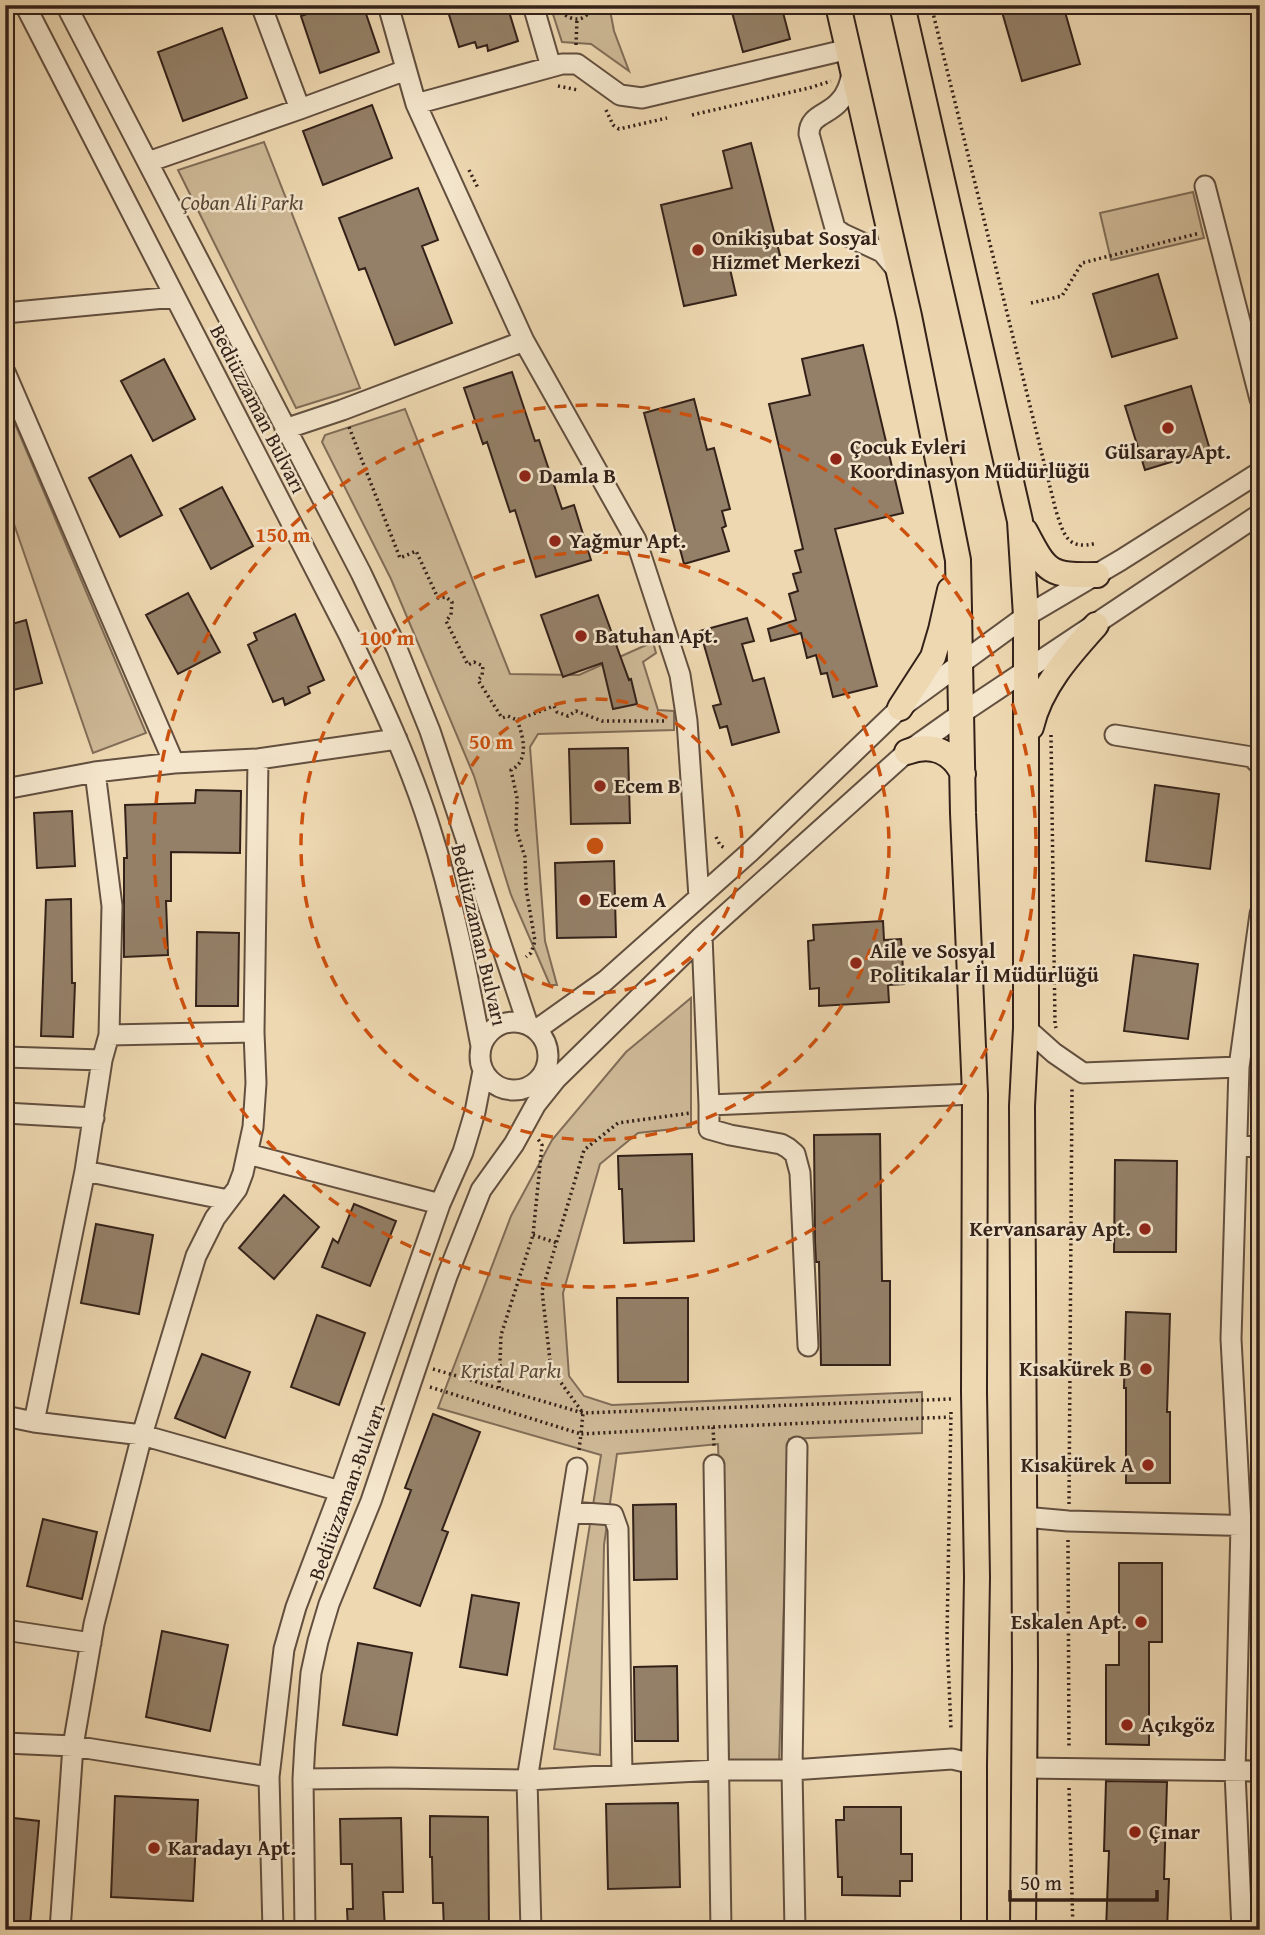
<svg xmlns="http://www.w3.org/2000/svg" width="1265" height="1935" viewBox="0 0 1265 1935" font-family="'Gentium Book Plus',serif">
<rect width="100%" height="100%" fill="#eed8b1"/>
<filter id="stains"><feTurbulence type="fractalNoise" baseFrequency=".00286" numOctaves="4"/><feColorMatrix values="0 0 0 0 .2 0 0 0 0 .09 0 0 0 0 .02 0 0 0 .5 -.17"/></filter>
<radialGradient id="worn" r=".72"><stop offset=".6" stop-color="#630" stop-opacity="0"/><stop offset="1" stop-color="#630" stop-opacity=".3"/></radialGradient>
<path fill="#ceb997" stroke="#806d58" stroke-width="2" d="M 550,5 L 609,5 L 614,31 L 629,71 L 591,44 L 562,42 Z
M 264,142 L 360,388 L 296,408 L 178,170 Z
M 1193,192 L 1204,238 L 1111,260 L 1100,213 Z
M 5,400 L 146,733 L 93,753 L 5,498 Z
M 405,409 L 510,674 L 579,675 L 653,642 L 656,653 L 643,662 L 658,710 L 674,711 L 674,730 L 538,734 L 530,747 L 545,941 L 557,985 L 550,985 L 511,895 L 474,776 L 391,579 L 322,442 L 325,435 Z
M 691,998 L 691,1127 L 638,1133 L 600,1164 L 563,1293 L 569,1376 L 584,1396 L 612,1405 L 922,1392 L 922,1433 L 789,1439 L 779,1764 L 729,1763 L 718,1444 L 617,1454 L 604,1545 L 600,1755 L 554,1749 L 601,1455 L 438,1408 L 511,1216 L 552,1140 L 626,1052 Z"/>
<path fill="#948068" stroke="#332119" stroke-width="2" d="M 333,5 L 363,5 L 379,52 L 320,73 L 301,16 Z
M 446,5 L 507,5 L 518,41 L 488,51 L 487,45 L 477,48 L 475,42 L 459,47 Z
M 730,5 L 781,5 L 790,39 L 743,52 Z
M 1000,5 L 1063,5 L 1080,64 L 1022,81 Z
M 222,28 L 247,98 L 183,121 L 158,52 Z
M 372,105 L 392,158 L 323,185 L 303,131 Z
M 751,143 L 780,255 L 730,269 L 736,295 L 684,306 L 661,205 L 732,188 L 723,151 Z
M 418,188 L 438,240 L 422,246 L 452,323 L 395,345 L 365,268 L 359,270 L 339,218 Z
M 1158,274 L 1177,338 L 1112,357 L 1093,294 Z
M 863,345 L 903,513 L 835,529 L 877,686 L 833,697 L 827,673 L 821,674 L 816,655 L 807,658 L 801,633 L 771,641 L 768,629 L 796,620 L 789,594 L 798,591 L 793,574 L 801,572 L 795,551 L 803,549 L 769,404 L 810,395 L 802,359 Z
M 164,359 L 195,419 L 153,441 L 121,381 Z
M 512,372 L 535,441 L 539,440 L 562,509 L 574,505 L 591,560 L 536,577 L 515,510 L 510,512 L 487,442 L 483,444 L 464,388 Z
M 1191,386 L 1210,450 L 1145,470 L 1125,406 Z
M 694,399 L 707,450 L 714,448 L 730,509 L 722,511 L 726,526 L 722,528 L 729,551 L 684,564 L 644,413 Z
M 131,455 L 162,515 L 120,537 L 89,478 Z
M 222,487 L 253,546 L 211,569 L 180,509 Z
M 188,593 L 220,652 L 178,674 L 146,615 Z
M 598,595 L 629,680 L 631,679 L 637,704 L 613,709 L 602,663 L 563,677 L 541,615 Z
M 295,614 L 324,680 L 308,687 L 310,693 L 285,705 L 283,698 L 273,702 L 248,645 L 257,640 L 254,633 Z
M 747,618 L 754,641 L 742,644 L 753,681 L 764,678 L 779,732 L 732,745 L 727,726 L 720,728 L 713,706 L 721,704 L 700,631 Z
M 26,620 L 42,683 L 5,692 L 5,626 Z
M 628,748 L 630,823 L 571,824 L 569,749 Z
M 1155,785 L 1219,794 L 1210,869 L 1146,861 Z
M 196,790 L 241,791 L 240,853 L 171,852 L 171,901 L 166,901 L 168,955 L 124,957 L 124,858 L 127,858 L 125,805 L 195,803 Z
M 72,811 L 75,866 L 37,868 L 34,813 Z
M 614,861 L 616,937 L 557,938 L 555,863 Z
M 71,899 L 72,983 L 75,983 L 73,1037 L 41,1036 L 46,900 Z
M 883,921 L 884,940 L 901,939 L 904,984 L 888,985 L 889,1002 L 819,1006 L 819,988 L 810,989 L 808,941 L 814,940 L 813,925 Z
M 197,932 L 239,933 L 238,1006 L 196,1006 Z
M 1134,955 L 1198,964 L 1188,1039 L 1124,1031 Z
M 880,1134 L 882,1281 L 890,1281 L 890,1365 L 821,1365 L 819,1262 L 816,1262 L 815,1241 L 814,1135 Z
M 692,1154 L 694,1241 L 624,1243 L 622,1189 L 619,1189 L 618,1156 Z
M 1115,1160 L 1177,1161 L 1176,1252 L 1114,1252 Z
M 284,1195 L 319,1227 L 274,1279 L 239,1248 Z
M 354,1204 L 396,1221 L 370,1286 L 322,1267 L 333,1239 L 338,1243 Z
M 96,1224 L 153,1235 L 139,1314 L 81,1303 Z
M 617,1298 L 688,1298 L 688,1382 L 618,1382 Z
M 1126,1312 L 1170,1314 L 1167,1412 L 1170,1412 L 1170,1483 L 1126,1483 L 1126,1388 L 1124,1388 Z
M 317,1315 L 365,1333 L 339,1405 L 291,1387 Z
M 202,1354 L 250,1372 L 225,1438 L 175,1418 Z
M 433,1414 L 480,1432 L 442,1530 L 448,1532 L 420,1606 L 374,1588 L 411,1490 L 405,1488 Z
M 676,1504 L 677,1579 L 634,1580 L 633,1505 Z
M 43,1519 L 97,1532 L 82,1599 L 27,1586 Z
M 1119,1563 L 1162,1563 L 1162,1642 L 1149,1642 L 1149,1745 L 1106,1744 L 1106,1665 L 1119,1665 Z
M 472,1595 L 519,1603 L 507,1675 L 460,1667 Z
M 162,1631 L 228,1645 L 210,1731 L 146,1717 Z
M 358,1643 L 412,1653 L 397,1735 L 343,1725 Z
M 677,1666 L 678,1741 L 635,1741 L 634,1667 Z
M 1106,1781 L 1167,1782 L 1164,1879 L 1169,1879 L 1167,1930 L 1106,1930 L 1109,1851 L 1104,1851 Z
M 115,1796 L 198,1800 L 193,1901 L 111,1897 Z
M 678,1803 L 680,1887 L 608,1889 L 606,1804 Z
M 844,1807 L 901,1807 L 901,1854 L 912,1854 L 912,1881 L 900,1881 L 900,1896 L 842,1895 L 842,1877 L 838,1877 L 836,1820 L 844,1820 Z
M 430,1816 L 488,1817 L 489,1930 L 444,1930 L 443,1903 L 433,1903 L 432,1857 L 430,1857 Z
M 5,1817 L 39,1821 L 30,1925 L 5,1923 Z
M 401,1818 L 403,1892 L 383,1892 L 385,1930 L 348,1930 L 347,1909 L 353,1909 L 352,1864 L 341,1864 L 340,1819 Z"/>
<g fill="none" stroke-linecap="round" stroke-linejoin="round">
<g stroke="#624f3f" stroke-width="23">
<path id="minor" d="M 25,5 L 349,635 C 379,698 409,761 430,828 C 453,900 467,972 481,1046
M 66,5 L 361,573 L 397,649 L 430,731 L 528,1025
M 261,5 L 300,109
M 388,5 L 416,104 L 524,341 L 636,540 L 680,675 L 687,721 L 699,897
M 533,5 L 551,67
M 853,70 C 850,82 848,93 839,102 C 828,115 809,115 809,134 L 835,228 L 843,234 L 882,252 L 897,270
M 416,104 L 562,64 L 577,64 L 620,95 L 642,98 L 849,49
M 148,162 L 300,109 L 406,70
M 1205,186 L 1260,399
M 5,313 L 175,297
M 5,372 L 174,763
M 285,429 L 342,410 L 524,341
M 1115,735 L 1252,757 L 1260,765
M 5,789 L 95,772 L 174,763 L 258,759 L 397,739
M 702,936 L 709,1105 L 975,1094
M480 1056a34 34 0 1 1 68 0a34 34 0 1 1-68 0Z
M 1026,1028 L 1054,1053 L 1083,1073 L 1239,1067
M 536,1030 L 605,981 L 750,852 L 900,708 L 1026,616 L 1121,560 L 1260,472
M 109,1035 L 254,1032
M 5,1057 L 102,1060
M 709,1105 L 709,1129 L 730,1135 L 781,1144 L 788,1148 L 795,1154 L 800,1173 L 808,1346
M 5,1113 L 94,1118
M 1237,1146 L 1260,1147
M 248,1154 L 440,1204
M 85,1171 L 228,1200
M 5,1416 L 34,1422 L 142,1435 L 340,1491
M 34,1422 L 85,1171 L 102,1060 L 109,1035 L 112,906 L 95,772
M 714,1465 L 721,1930
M 570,1512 L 613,1515 L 618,1529 L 622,1775
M 1024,1517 L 1068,1521 L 1260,1526
M 5,1630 L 91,1643
M 5,1743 L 73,1746 L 269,1777
M 1025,1768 L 1260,1771
M 303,1779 L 390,1778 L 527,1780 L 718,1770 L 792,1770 L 952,1759 L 974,1764
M 60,1930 L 73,1746 L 94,1624 L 142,1435 L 196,1256 L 215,1218 L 237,1189 L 243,1173 L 253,1127 L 256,1083 L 254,1032 L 258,759
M 273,1930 L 269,1777 L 284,1649 L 296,1607 L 340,1491 L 440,1204 L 463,1152 L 475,1112 L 483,1071
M 305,1930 L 303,1779 L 305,1743 L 311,1673 L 318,1641 L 329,1604 L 371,1501 L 447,1276 L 481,1190 L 514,1144 L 536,1104 L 556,1079 L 702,936 L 907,752 L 962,713 L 1260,514
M 531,1930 L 527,1780 L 577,1468
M 795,1930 L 792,1770 L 797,1447
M 1242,1930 L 1235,1772 L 1241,1525 L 1231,1339 L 1239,1067 L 1260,914"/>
</g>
<g stroke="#332119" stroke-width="28">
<path id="major" d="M 838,5 L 909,316 L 958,560 L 963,813 L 975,1094 L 974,1392 L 977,1577 L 974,1764 L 974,1930
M 902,5 L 1020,521 L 1026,616 L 1026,1028 L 1022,1106 L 1025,1666 L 1023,1930
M 1025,531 C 1047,573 1049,576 1097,575
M 900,708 L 933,657 L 941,630 L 950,590
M 1031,727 C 1040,687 1069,655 1096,625
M 907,752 C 931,743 952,751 963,774"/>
</g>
<path stroke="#332119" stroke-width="3.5" stroke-dasharray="2 3.5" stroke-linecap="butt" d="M 561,5 L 565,15 C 577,23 588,19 592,5
M 931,5 L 1056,511 C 1064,535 1067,551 1097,543
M 576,45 L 577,19
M 558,86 L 578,90
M 606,110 L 613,125 L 619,129 L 667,118
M 692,115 L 809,88 L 831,81
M 469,170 L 478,188
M 1031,303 L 1062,296 L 1082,263 L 1200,233
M 349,427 L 400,558 L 416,551 L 438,598 L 446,597 L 452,602 L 451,615 L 446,621 L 468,665 L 474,662 L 483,666 L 482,676 L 478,680 L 502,718 L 508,716 L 517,720 L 554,706 L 557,712 L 568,716 L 576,711 L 602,721 L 667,721
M 517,720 C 523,735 530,761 511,770 L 517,798 L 516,829 L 525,857 L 526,888 L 535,941 L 531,953 L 526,957
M 1051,735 L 1055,1024 L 1056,1028
M 716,837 L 720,845 L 726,849
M 533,1235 L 557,1243
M 433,1369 L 583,1413 L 952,1399
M 430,1387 L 581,1434 L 583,1413 L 551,1369 L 542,1291 L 584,1150 L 618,1123 L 691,1113
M 499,1388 L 501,1335 L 533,1235 L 542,1145 L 538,1139
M 951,1412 L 947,1637 L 951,1729
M 713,1427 L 950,1417
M 579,1450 L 581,1434 L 713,1427 L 714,1446
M 1069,1504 L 1072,1088
M 1068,1540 L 1069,1749
M 1069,1788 L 1073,1930"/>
<use href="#minor" stroke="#f4e6cc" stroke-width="19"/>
<use href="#major" stroke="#eed8b1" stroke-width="24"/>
</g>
<g fill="none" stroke="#cd510e" stroke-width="3.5" stroke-dasharray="12 9">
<circle cx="595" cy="846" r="147"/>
<circle cx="595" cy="846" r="294"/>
<circle cx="595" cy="846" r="441"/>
</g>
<g fill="#8f2418" stroke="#f4e6cc" stroke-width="2.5">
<circle cx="698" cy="250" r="7"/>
<circle cx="1168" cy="428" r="7"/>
<circle cx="836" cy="459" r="7"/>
<circle cx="525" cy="476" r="7"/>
<circle cx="555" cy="541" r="7"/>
<circle cx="581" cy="636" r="7"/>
<circle cx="600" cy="786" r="7"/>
<circle cx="585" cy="900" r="7"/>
<circle cx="856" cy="963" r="7"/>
<circle cx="1145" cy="1229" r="7"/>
<circle cx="1146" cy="1369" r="7"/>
<circle cx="1148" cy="1465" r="7"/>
<circle cx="1141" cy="1622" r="7"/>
<circle cx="1127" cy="1725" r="7"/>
<circle cx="1135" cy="1832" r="7"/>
<circle cx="154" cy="1848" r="7"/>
</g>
<g text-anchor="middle" stroke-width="5" stroke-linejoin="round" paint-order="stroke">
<g font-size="21" font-style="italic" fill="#5a4738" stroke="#f4e6cc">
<text x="242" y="210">Çoban Ali Parkı</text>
<text x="511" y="1378">Kristal Parkı</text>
</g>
<g font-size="21" font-weight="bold" fill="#332119" stroke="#f4e6cc" text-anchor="start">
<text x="712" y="245">Onikişubat Sosyal<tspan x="712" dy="24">Hizmet Merkezi</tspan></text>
<text x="850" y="454">Çocuk Evleri<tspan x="850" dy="24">Koordinasyon Müdürlüğü</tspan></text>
<text x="1168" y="459" text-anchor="middle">Gülsaray Apt.</text>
<text x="539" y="483">Damla B</text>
<text x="569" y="548">Yağmur Apt.</text>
<text x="595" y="643">Batuhan Apt.</text>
<text x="614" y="793">Ecem B</text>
<text x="599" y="907">Ecem A</text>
<text x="870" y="958">Aile ve Sosyal<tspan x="870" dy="24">Politikalar İl Müdürlüğü</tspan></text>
<text x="1131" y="1236" text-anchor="end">Kervansaray Apt.</text>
<text x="1132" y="1376" text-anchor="end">Kısakürek B</text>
<text x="1134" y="1472" text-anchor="end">Kısakürek A</text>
<text x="1127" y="1629" text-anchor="end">Eskalen Apt.</text>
<text x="1141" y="1732">Açıkgöz</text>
<text x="1149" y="1839">Çınar</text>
<text x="168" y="1855">Karadayı Apt.</text>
</g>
<g font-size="21" fill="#332119" stroke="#f4e6cc">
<text transform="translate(258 409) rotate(63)" y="7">Bediüzzaman Bulvarı</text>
<text transform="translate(479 935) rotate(77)" y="7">Bediüzzaman Bulvarı</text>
<text transform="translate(347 1492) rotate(-70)" y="7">Bediüzzaman Bulvarı</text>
</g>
</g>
<circle cx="595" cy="846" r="10" fill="#cd510e" stroke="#f4e6cc" stroke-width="3.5"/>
<g font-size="21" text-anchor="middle" font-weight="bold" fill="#cd510e" stroke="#f4e6cc" stroke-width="5" stroke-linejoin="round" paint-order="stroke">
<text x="283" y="542">150 m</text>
<text x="387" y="645">100 m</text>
<text x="491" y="749">50 m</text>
</g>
<rect width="1265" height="1935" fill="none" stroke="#eed8b1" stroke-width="28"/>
<rect x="7" y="7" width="1251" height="1921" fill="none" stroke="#332119" stroke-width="3.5"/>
<rect x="14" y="14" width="1237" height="1907" fill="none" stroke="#332119" stroke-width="2"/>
<path d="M1010 1890v10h147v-10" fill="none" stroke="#332119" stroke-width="3.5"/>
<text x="1020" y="1890" font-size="21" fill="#332119" stroke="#f4e6cc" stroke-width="5" paint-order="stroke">50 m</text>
<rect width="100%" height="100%" filter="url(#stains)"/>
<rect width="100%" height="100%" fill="url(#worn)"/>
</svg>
